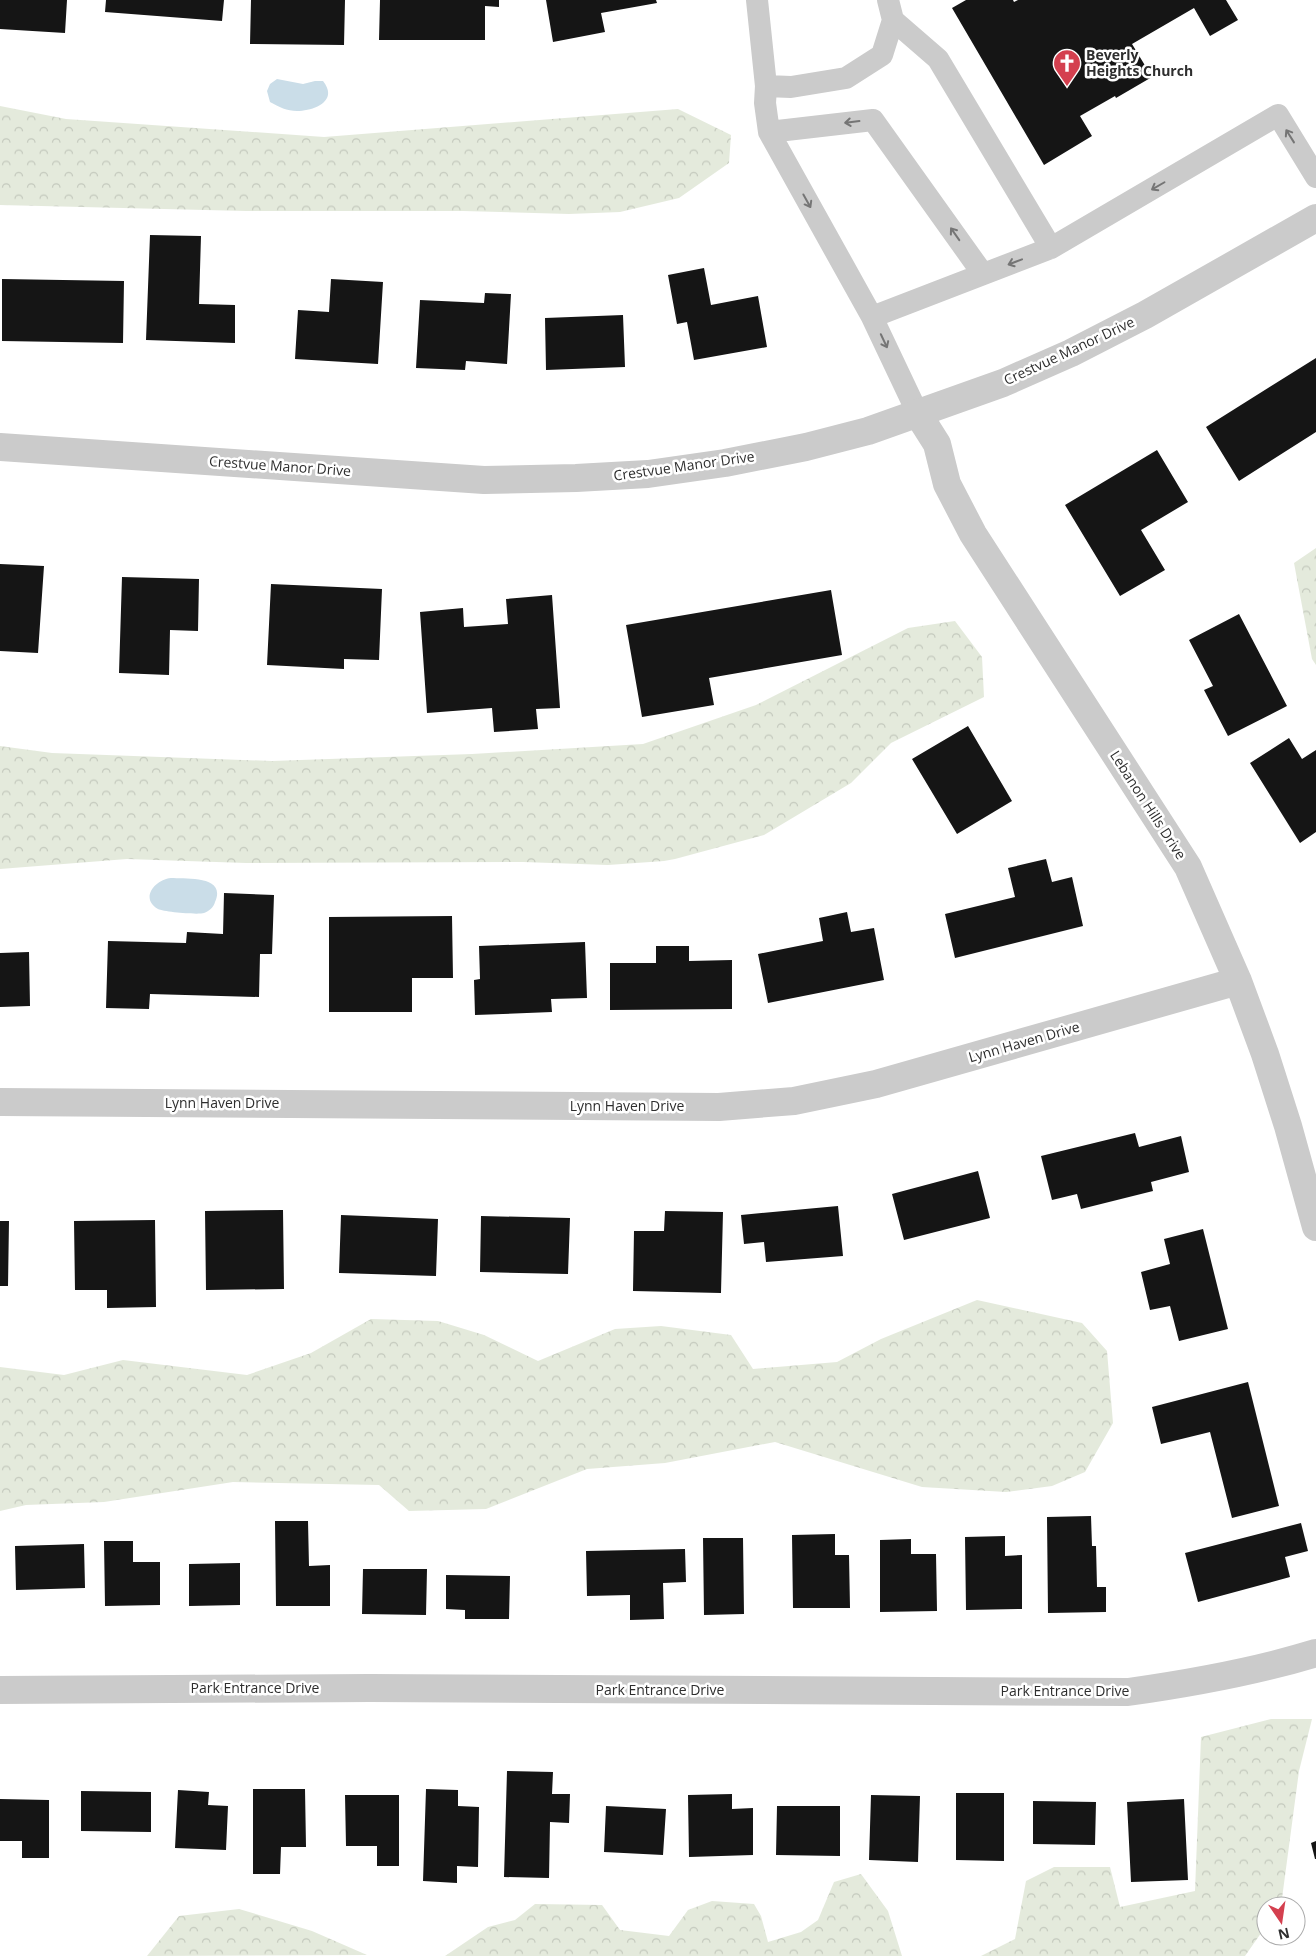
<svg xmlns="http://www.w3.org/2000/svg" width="1316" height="1956" viewBox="0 0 1316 1956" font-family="'Open Sans',sans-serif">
<defs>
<pattern id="forest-crowns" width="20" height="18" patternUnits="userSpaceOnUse" patternTransform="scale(1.25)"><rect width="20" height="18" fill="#e4eadc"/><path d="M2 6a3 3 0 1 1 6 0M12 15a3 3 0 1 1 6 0" fill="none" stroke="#c4c9bd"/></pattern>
</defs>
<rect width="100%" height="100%" fill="#fff"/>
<path fill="url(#forest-crowns)" d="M 0,106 L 66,119 L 324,137 L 678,109 L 731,135 L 729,163 L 679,198 L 620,212 L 569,214 L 463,211 L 246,211 L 0,205 Z
M 1316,548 L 1316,665 L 1312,659 L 1294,563 Z
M 955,621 L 982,657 L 984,697 L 891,743 L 851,783 L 764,835 L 675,859 L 664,861 L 608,865 L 523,862 L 246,863 L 127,859 L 0,869 L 0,746 L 52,753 L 272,761 L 472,754 L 643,744 L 756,705 L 908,628 Z
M 977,1300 L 1082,1323 L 1107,1351 L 1113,1423 L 1085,1472 L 1052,1486 L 1006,1492 L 922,1487 L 775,1442 L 665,1463 L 587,1469 L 486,1509 L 409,1511 L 379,1485 L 233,1482 L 104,1502 L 26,1505 L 0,1511 L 0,1367 L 64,1375 L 123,1360 L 247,1375 L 311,1353 L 371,1319 L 438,1321 L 484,1335 L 538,1361 L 615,1329 L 661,1326 L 731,1335 L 753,1369 L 837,1362 L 881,1339 Z
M 1271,1719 L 1312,1719 L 1299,1771 L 1281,1906 L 1266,1906 L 1266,1926 L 1245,1956 L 981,1956 L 1015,1939 L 1026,1881 L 1054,1867 L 1110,1867 L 1120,1907 L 1195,1891 L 1201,1737 Z
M 861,1874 L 888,1911 L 902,1956 L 445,1956 L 488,1927 L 515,1920 L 535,1904 L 602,1905 L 620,1930 L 669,1936 L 688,1910 L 712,1901 L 754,1904 L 761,1916 L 768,1942 L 801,1932 L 818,1920 L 834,1882 Z
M 239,1909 L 312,1931 L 367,1955 L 147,1956 L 179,1916 Z"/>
<path fill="#cadde8" d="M 277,79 L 303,84 L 315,81 L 323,81 C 339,101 314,111 297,111 C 287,111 279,107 270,102 L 267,91 L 270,84 Z
M 171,878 C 185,879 227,875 215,902 C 214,907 209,911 204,913 C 198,915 164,912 158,909 C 140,899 154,880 171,878 Z"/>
<path fill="#151515" d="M 0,0 L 67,0 L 65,33 L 0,29 Z
M 106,0 L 224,0 L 222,21 L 105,12 Z
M 251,0 L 345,0 L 344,45 L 250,44 Z
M 380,0 L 499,0 L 499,7 L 485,6 L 485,40 L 379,40 Z
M 546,0 L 656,0 L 657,3 L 601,13 L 605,32 L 553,42 Z
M 966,0 L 1013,0 L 1014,2 L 1018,0 L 1226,0 L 1238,20 L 1210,36 L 1194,8 L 1132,44 L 1152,77 L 1116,98 L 1115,96 L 1080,116 L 1092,136 L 1044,165 L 952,8 Z
M 150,235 L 201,236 L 199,304 L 235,305 L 235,343 L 146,340 Z
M 704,268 L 711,305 L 758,296 L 767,347 L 694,360 L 687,322 L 677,324 L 668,275 Z
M 2,279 L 124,281 L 123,343 L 2,341 Z
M 331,279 L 383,282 L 378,364 L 295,359 L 298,310 L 329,312 Z
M 485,293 L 511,294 L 507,364 L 466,361 L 465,370 L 416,368 L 420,300 L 484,303 Z
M 623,315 L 625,367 L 546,370 L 545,318 Z
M 1316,358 L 1316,432 L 1239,481 L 1206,427 Z
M 1157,450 L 1188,502 L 1141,530 L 1165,570 L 1120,596 L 1065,505 Z
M 0,564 L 44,566 L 38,653 L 0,651 Z
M 122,577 L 199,579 L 198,631 L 170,630 L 169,675 L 119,673 Z
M 271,584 L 382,589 L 379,660 L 344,659 L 344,669 L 267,665 Z
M 831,590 L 842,655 L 709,678 L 714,705 L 642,717 L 626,625 Z
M 552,595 L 560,708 L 536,709 L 538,729 L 494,732 L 492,708 L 427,713 L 420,612 L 463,608 L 464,627 L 508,624 L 506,599 Z
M 1239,614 L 1287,706 L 1228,736 L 1204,690 L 1213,686 L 1189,640 Z
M 968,726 L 1012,801 L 957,834 L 912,759 Z
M 1289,738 L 1302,759 L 1316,750 L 1316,832 L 1300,843 L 1250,763 Z
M 1046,859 L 1052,882 L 1072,877 L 1083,926 L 955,958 L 945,914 L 1015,897 L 1008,868 Z
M 224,893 L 274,895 L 272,954 L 260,954 L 259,997 L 150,994 L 149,1009 L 106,1008 L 108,941 L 186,943 L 187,932 L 223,934 Z
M 847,912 L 851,932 L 874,928 L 884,980 L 768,1003 L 758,954 L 823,941 L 819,918 Z
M 452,916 L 453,978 L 412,978 L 412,1012 L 329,1012 L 329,917 Z
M 585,942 L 587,998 L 551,999 L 552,1012 L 475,1015 L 474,980 L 480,979 L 479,946 Z
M 656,946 L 689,946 L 689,961 L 732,960 L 732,1009 L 610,1010 L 610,963 L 656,963 Z
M 29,952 L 30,1006 L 0,1007 L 0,953 Z
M 1135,1133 L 1139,1147 L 1181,1136 L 1189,1172 L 1151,1182 L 1153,1191 L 1081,1209 L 1077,1194 L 1052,1200 L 1041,1156 Z
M 978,1171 L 990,1218 L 904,1240 L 892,1194 Z
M 838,1206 L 843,1256 L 766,1262 L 764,1242 L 744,1244 L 741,1215 Z
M 283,1210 L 284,1289 L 206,1290 L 205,1211 Z
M 665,1211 L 723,1212 L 721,1293 L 633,1291 L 634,1231 L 664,1231 Z
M 341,1215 L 438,1219 L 436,1276 L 339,1273 Z
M 481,1216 L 570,1218 L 568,1274 L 480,1272 Z
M 155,1220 L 156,1307 L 107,1308 L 107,1290 L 75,1290 L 74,1221 Z
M 0,1221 L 9,1221 L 8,1286 L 0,1286 Z
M 1203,1229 L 1228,1329 L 1179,1341 L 1170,1306 L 1150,1310 L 1141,1272 L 1170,1264 L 1164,1239 Z
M 1248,1382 L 1279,1506 L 1232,1518 L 1210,1432 L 1161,1444 L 1152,1407 Z
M 1091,1516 L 1092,1546 L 1096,1546 L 1097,1587 L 1106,1587 L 1106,1612 L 1048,1613 L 1047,1517 Z
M 275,1521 L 308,1521 L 309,1566 L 330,1565 L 330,1606 L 276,1606 Z
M 1301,1523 L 1308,1551 L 1285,1557 L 1290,1577 L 1198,1602 L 1185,1553 Z
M 835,1534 L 835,1555 L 849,1555 L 850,1608 L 793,1608 L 792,1535 Z
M 1005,1536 L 1005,1556 L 1022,1555 L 1022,1609 L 966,1610 L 965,1537 Z
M 703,1538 L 743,1538 L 744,1614 L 704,1615 Z
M 911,1539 L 911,1554 L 936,1554 L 937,1611 L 880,1612 L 880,1540 Z
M 104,1541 L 133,1541 L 133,1562 L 160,1562 L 160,1605 L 105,1606 Z
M 84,1544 L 85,1588 L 16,1590 L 15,1546 Z
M 685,1549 L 686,1582 L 663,1583 L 664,1619 L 630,1620 L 630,1595 L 587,1596 L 586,1551 Z
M 240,1563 L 240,1605 L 189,1606 L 189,1564 Z
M 363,1569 L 427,1569 L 426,1615 L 362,1614 Z
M 446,1575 L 510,1576 L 509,1619 L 465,1619 L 465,1610 L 446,1609 Z
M 507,1771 L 553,1772 L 552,1794 L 570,1794 L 569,1823 L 550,1822 L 549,1878 L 504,1877 Z
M 253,1789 L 305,1789 L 306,1847 L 281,1847 L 280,1874 L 253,1874 Z
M 426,1789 L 458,1790 L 458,1806 L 479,1807 L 478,1867 L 457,1866 L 457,1883 L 423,1881 Z
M 178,1790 L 209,1792 L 208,1805 L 228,1806 L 226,1850 L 175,1848 Z
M 81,1791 L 151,1792 L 151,1832 L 81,1831 Z
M 956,1793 L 1004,1793 L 1004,1861 L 956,1860 Z
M 732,1794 L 732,1809 L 753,1808 L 753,1855 L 689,1857 L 688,1795 Z
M 345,1795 L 399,1795 L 399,1866 L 377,1866 L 377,1846 L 346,1846 Z
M 871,1795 L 920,1796 L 918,1862 L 869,1860 Z
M 0,1799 L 49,1800 L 49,1858 L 22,1858 L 22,1841 L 0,1841 Z
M 1184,1799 L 1188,1880 L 1131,1882 L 1127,1802 Z
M 1033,1801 L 1096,1802 L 1095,1845 L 1033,1844 Z
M 606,1806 L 666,1809 L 663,1855 L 604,1852 Z
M 777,1806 L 840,1806 L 840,1856 L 776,1855 Z
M 1316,1841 L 1316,1859 L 1315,1859 L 1311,1843 Z"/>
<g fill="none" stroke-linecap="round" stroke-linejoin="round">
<path stroke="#cbcbcb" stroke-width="22" d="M 757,0 L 766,86 L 791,87 L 846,78 L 882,55 L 893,20 L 888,0
M 893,20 L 938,59 L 1051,248
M 766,86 L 765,103 L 769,132
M 872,317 L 769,132 L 873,120 L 983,274
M 918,414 L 872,317 L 1051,248 L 1278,115 L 1316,177"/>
<path stroke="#cbcbcb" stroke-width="28" d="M 918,414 L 937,444 L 947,484 L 973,534 L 1188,867 L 1238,981 L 1265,1054 L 1288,1126 L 1316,1227
M 0,447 L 484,480 L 576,478 L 648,474 L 725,463 L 806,447 L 868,431 L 1003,383 L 1071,353 L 1145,315 L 1316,218
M 0,1102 L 719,1107 L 794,1101 L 876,1084 L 1238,981
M 0,1690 L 370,1688 L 1128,1692 C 1192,1683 1254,1672 1316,1653"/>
</g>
<defs><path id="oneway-shaft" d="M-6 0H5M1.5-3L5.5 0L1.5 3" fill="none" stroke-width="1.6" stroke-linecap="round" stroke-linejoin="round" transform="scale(1.25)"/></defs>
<g stroke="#757575">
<use href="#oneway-shaft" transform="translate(852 122) rotate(173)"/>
<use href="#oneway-shaft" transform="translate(1290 136) rotate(-122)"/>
<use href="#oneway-shaft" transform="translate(1158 186) rotate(150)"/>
<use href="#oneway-shaft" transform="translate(807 201) rotate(61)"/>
<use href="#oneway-shaft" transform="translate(955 234) rotate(-125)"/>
<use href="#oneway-shaft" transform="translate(1015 262) rotate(159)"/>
<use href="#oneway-shaft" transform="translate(884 341) rotate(65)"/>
</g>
<defs>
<g id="church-pin" transform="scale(1.4375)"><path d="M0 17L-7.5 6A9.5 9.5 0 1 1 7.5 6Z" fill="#d4404f" stroke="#fff"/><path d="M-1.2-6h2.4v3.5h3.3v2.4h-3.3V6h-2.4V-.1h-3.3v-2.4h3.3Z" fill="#fff"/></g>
</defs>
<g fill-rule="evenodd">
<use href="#church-pin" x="1067" y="63"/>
</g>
<g text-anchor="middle" stroke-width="5" stroke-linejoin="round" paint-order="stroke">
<g font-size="14" font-weight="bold" fill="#2e2e2e" stroke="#fff" text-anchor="start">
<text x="1086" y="60">Beverly<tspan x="1086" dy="16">Heights Church</tspan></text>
</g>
<g font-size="14" fill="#2e2e2e" stroke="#fff">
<text transform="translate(1069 351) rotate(-25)" y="5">Crestvue Manor Drive</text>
<text transform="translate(280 466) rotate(4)" y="5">Crestvue Manor Drive</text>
<text transform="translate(684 466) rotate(-8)" y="5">Crestvue Manor Drive</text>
<text transform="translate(1148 805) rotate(57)" y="5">Lebanon Hills Drive</text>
<text transform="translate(1024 1042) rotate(-16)" y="5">Lynn Haven Drive</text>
<text x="222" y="1108">Lynn Haven Drive</text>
<text x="627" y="1111">Lynn Haven Drive</text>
<text x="255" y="1693">Park Entrance Drive</text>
<text x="660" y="1695">Park Entrance Drive</text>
<text x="1065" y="1696">Park Entrance Drive</text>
</g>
</g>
<g transform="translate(1281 1921) rotate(167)"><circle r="24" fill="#ffffff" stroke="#ababab"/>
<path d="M0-4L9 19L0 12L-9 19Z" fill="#d4404f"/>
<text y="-8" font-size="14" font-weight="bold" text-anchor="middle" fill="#2e2e2e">N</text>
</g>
</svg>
